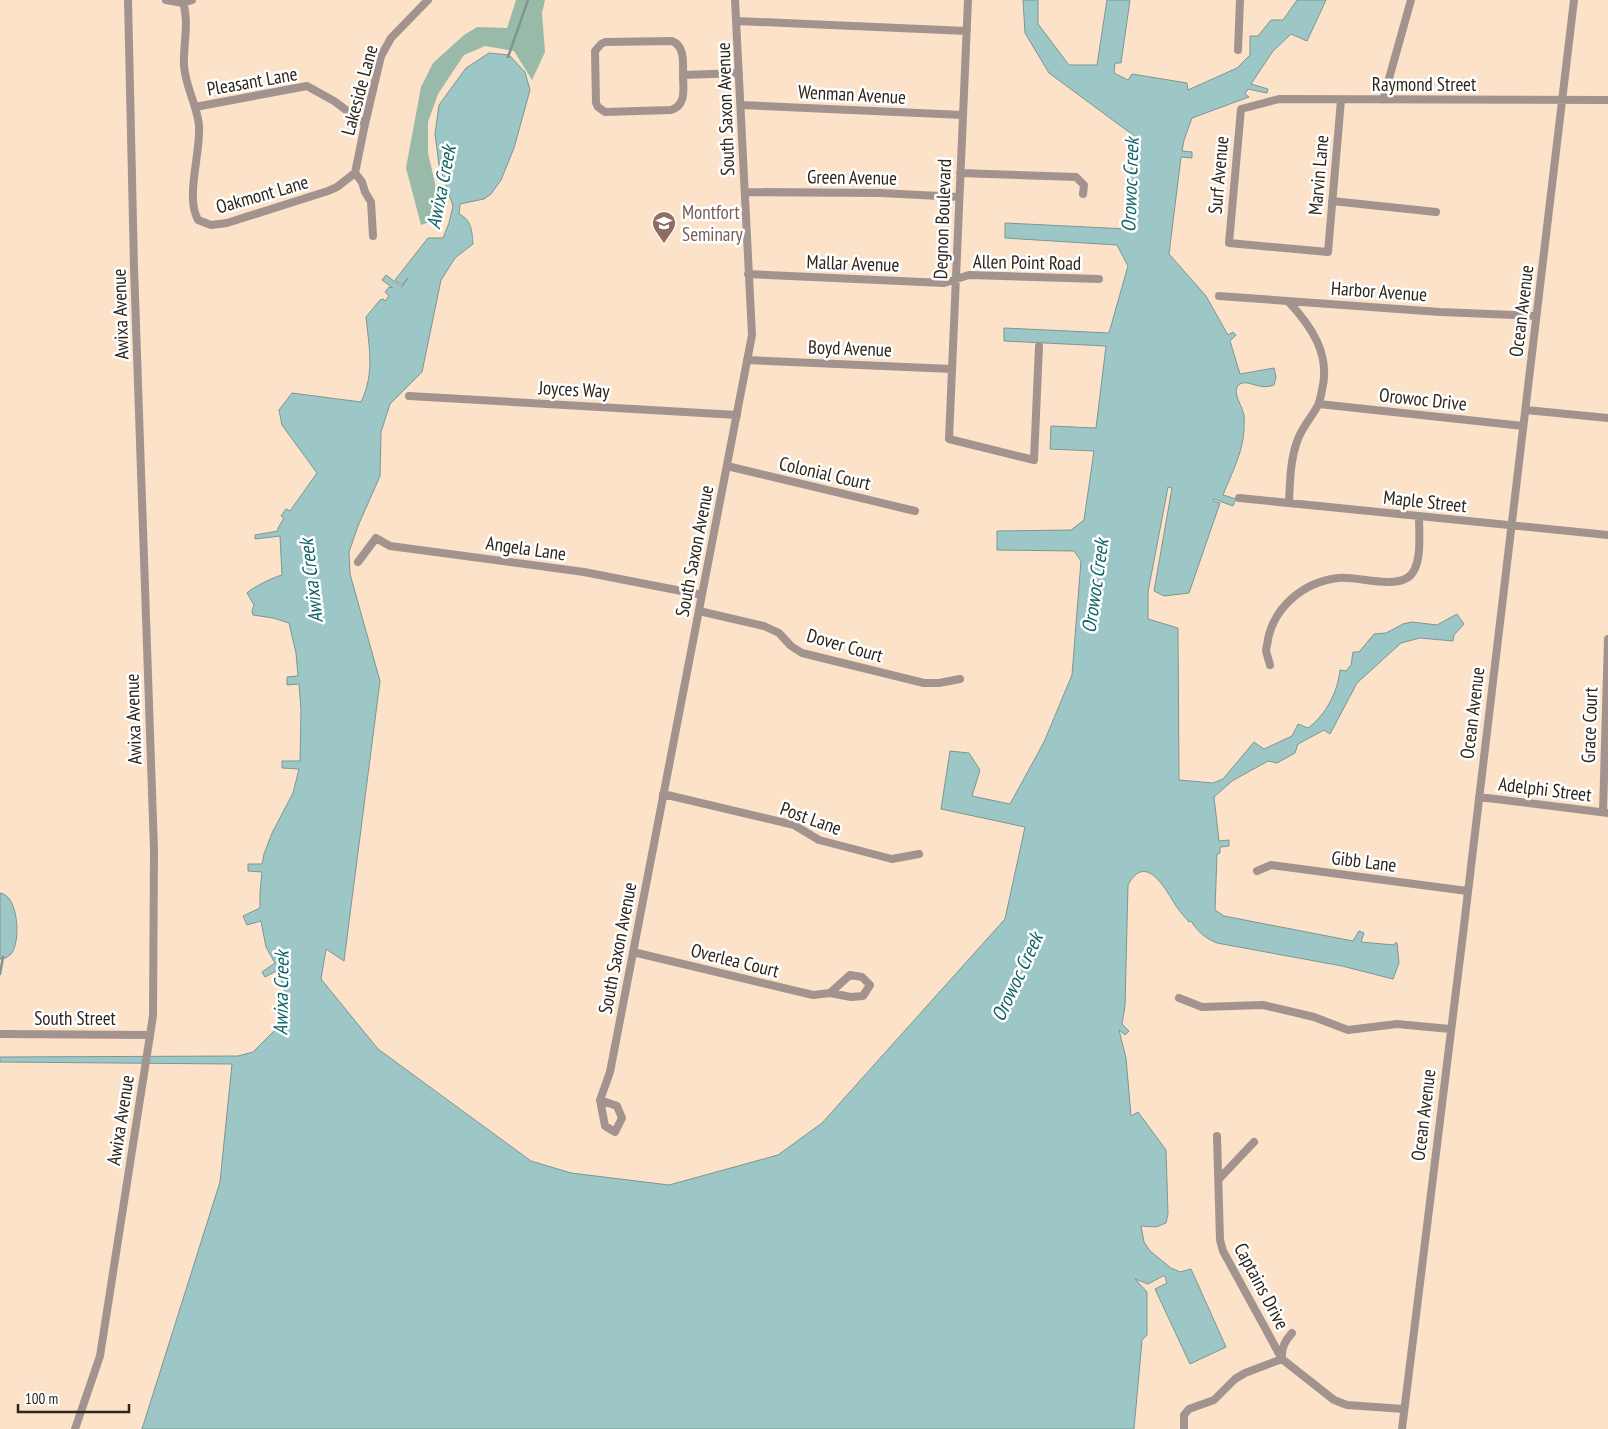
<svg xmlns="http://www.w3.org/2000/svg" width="1608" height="1429" viewBox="0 0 1608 1429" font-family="'PT Sans Narrow',sans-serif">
<rect width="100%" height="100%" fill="#fbe2c8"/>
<path fill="#99baa8" d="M 516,0 L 545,0 L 542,13 L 545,52 L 532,80 L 514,51 L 485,46 L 464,55 L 438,94 L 428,122 L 428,153 L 441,209 L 436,220 L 421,225 L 406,168 L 421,87 L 433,63 L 464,35 L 477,27 L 507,28 Z"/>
<path fill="#9dc7c7" stroke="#7c9693" d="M 1023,0 L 1038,0 L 1038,24 L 1069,65 L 1097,65 L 1107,0 L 1130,0 L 1121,63 L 1115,63 L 1114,73 L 1128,80 L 1132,74 L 1187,83 L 1188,90 L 1237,68 L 1250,55 L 1250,36 L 1258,36 L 1271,20 L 1283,20 L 1297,0 L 1326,0 L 1307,41 L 1291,34 L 1273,51 L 1251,84 L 1268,89 L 1267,93 L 1248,89 L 1245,94 L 1249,97 L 1192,118 L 1184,140 L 1182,151 L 1192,152 L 1192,158 L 1181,157 L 1169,254 L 1206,296 L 1228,335 L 1233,332 L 1236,335 L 1230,341 L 1240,374 L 1274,368 L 1276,377 L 1274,385 C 1260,391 1248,379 1240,384 C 1231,390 1241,404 1243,412 C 1245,416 1244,420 1244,424 C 1245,449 1232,472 1223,495 L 1236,499 L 1233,506 L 1214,499 L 1213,501 L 1220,503 L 1189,593 L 1164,596 L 1154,591 L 1172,488 L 1168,487 L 1148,592 L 1148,619 L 1178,628 L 1179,780 L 1213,783 L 1223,779 L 1254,742 L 1264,749 L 1292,736 L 1298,724 L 1308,728 C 1326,715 1338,691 1340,670 L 1346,671 L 1351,665 L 1353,652 L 1359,652 L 1374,634 L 1386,633 L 1403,624 L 1412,622 L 1437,625 L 1457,614 L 1464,624 L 1454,635 L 1453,641 L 1420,638 L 1401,643 L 1357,683 L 1330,734 L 1324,730 L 1298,744 L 1295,753 L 1277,763 L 1268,761 L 1232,781 L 1214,797 L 1219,841 L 1229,840 L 1229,846 L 1220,847 L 1220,853 L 1217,854 L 1215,910 L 1224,916 L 1353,941 L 1359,931 L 1364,933 L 1361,942 L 1394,945 L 1395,943 L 1397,943 L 1399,963 L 1393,979 L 1342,966 L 1217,943 C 1205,938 1198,932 1191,921 L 1189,922 C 1185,917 1180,912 1176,906 C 1166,890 1146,851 1128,885 L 1125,1006 L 1122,1024 L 1129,1031 L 1125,1035 L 1119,1030 L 1126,1058 L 1131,1116 L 1138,1112 L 1166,1150 L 1168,1214 L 1166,1223 L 1156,1227 L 1141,1226 L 1144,1242 L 1150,1251 L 1171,1268 L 1180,1272 L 1191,1269 L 1226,1347 L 1190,1364 L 1155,1289 L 1167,1283 L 1165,1276 L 1163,1276 L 1148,1284 L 1135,1279 L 1147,1292 L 1147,1335 L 1142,1340 L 1134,1429 L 142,1429 L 220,1182 L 232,1064 L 0,1062 L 0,1057 L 238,1056 L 253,1052 L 279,1026 L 287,1011 L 288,1002 L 278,970 L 265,977 L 262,972 L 275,963 L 266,947 L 261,921 L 247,925 L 243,916 L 260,908 L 260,892 L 262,872 L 248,871 L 248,864 L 262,864 L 264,854 L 272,833 L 293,793 L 299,769 L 282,768 L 282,761 L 300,761 L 301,710 L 299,684 L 287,685 L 287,677 L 298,676 L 296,653 L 289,623 L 273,618 L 253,615 L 252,611 L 254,605 L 247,593 C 253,587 274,577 282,575 L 280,536 L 255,539 L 255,535 L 278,531 L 278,528 L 284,518 L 281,516 L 286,509 L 290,511 L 317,473 L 282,425 L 279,410 L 292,393 L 361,402 C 375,373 369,347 366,317 L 380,300 L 383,299 L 385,301 L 389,296 L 385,292 L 389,287 L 393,288 L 382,280 L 386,275 L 402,287 L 408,278 L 402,285 L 395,280 L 428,238 L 443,238 L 449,223 L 453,206 L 439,165 L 435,134 L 439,105 L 466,68 L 489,53 L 509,55 L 525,72 L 530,90 L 514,148 L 501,180 L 491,194 L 484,199 L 460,204 L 459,214 C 472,220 472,232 473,244 L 455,258 L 441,280 L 422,372 L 390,404 L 381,432 L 380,476 L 358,526 L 349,552 L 350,574 L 380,681 L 344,961 L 326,949 L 321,979 L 378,1049 L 531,1161 L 571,1173 L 669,1185 L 778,1155 L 822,1123 L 1005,919 L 1025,827 L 941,809 L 950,751 L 969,753 L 980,770 L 972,796 L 1010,804 L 1044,742 L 1072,675 L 1081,561 L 1074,551 L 997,550 L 997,531 L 1071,530 L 1084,520 L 1094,451 L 1050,449 L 1051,426 L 1096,428 L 1106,346 L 1004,341 L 1004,328 L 1109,333 L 1128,266 L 1117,245 L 1005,238 L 1005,223 L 1128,229 L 1133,135 L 1049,73 L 1025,33 Z
M 0,893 C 19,895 21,943 11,954 C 8,957 4,959 0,959 Z"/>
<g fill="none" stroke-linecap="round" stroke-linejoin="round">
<path stroke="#7c9693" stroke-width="2.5" d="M 508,57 L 528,0
M 0,974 L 3,957"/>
<path stroke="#a3938f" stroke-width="8" d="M 166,0 L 183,3 L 192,0
M 182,0 C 190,20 183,44 184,65 C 185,86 197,105 199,125 C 201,153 185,197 198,220 L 211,225 L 227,223 L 328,191 L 337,187 L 355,173
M 968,0 L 949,439 L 1034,460 L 1039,346
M 737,21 L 967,31
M 1238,50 L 1240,0
M 683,75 C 683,88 687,105 671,110 L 605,112 L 598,107 L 596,103 L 595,51 L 601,44 L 605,42 L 672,41 C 685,46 683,63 683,75 L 739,73
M 1341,100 L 1328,252 L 1229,243 L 1241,109 L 1279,99 L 1608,100
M 1383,100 L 1411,0
M 741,105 L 963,115
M 195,107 L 307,86 L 334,101 L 365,124
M 355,173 L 365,124 L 381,56 L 391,38 L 428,0
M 355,173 L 362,182 L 365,192 L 371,202 L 373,236
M 960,173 L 1076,177 L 1084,185 L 1083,194
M 745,192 L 881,193 L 959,197
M 1332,201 L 1436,212
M 748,274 L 944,283 L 969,275 L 1099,279
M 1219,296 L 1440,312 L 1536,316
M 1288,301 C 1311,326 1331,354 1322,390 C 1321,395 1320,401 1318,405 C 1312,417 1303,426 1298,439 C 1290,459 1290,482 1289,503
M 747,360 L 952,369
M 409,396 L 737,415
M 1319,404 L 1523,426
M 1526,410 L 1608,418
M 727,466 L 915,511
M 1239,498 L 1608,535
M 358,562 L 376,538 L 390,546 L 584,572 L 702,595
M 699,611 L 764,626 L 779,633 L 791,646 L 802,653 L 924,683 L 939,683 L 960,679
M 1270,665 C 1269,661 1267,655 1266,651 C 1266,647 1268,643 1268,639 C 1275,606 1304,582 1338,578 C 1357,576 1390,588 1407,578 C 1423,569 1419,534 1419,517
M 663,794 L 794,825 L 819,840 L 892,859 L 919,854
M 1479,797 L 1608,813
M 1603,812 L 1608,639
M 1257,871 L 1271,865 L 1467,891
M 633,952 L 813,995 L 830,993 L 851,997 L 863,996 L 870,985 L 862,977 L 850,975 L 830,993
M 1179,998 L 1202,1007 L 1263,1005 L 1314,1017 L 1348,1030 L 1397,1024 L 1450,1029
M 0,1034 L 149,1035
M 600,1100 L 617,1106 L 622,1118 L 615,1132 L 605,1126 L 600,1100 L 610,1072 L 752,335 L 735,0
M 1217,1136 L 1220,1240 L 1223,1251 L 1282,1359 L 1334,1400 L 1347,1405 L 1404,1409
M 1219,1179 L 1254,1142
M 75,1429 L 100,1356 L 153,1016 L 154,850 L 134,267 L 128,0
M 1184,1429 L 1184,1415 L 1189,1409 L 1214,1400 L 1235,1379 L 1245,1373 L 1282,1359 C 1281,1348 1285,1341 1292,1333
M 1402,1429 L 1463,934 L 1574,0"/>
</g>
<defs>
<g id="school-pin" transform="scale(1.25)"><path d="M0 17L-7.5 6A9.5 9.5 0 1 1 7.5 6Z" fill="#8d6e63" stroke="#fff"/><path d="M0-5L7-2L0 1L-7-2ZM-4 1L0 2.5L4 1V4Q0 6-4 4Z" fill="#fff"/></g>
</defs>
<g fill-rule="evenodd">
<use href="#school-pin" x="664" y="223"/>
</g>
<g text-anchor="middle" stroke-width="5" stroke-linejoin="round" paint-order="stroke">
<g font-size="19" fill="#2e251b" stroke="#fff">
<text transform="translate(252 81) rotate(-10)" y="7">Pleasant Lane</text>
<text x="1424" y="91">Raymond Street</text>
<text transform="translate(359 90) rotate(-75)" y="7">Lakeside Lane</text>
<text transform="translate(852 94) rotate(3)" y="7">Wenman Avenue</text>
<text transform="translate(725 109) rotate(-92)" y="7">South Saxon Avenue</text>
<text transform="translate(1218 175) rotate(-85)" y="7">Surf Avenue</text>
<text transform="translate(1318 175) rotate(-85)" y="7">Marvin Lane</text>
<text transform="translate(852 177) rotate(1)" y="7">Green Avenue</text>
<text transform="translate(262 194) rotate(-16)" y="7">Oakmont Lane</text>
<text transform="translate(942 219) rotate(-88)" y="7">Degnon Boulevard</text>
<text transform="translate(1027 262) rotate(1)" y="7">Allen Point Road</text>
<text transform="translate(853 263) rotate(2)" y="7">Mallar Avenue</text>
<text transform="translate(1379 291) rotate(4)" y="7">Harbor Avenue</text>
<text transform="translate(1521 311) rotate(-83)" y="7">Ocean Avenue</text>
<text transform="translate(120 314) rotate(-92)" y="7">Awixa Avenue</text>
<text transform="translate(850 348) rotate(2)" y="7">Boyd Avenue</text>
<text transform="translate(574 389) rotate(3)" y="7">Joyces Way</text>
<text transform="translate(1423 399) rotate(6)" y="7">Orowoc Drive</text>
<text transform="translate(825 473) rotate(13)" y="7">Colonial Court</text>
<text transform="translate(1425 501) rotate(6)" y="7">Maple Street</text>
<text transform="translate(526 548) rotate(8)" y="7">Angela Lane</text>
<text transform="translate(694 551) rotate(-79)" y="7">South Saxon Avenue</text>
<text transform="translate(845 645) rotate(16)" y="7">Dover Court</text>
<text transform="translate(1472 713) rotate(-83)" y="7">Ocean Avenue</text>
<text transform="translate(133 719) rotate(-92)" y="7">Awixa Avenue</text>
<text transform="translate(1589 725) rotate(-88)" y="7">Grace Court</text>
<text transform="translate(1545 789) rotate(7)" y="7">Adelphi Street</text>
<text transform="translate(811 818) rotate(20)" y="7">Post Lane</text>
<text transform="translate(1364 861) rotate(7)" y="7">Gibb Lane</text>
<text transform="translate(617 948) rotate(-79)" y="7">South Saxon Avenue</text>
<text transform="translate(735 960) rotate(14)" y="7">Overlea Court</text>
<text x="75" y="1025">South Street</text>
<text transform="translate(1423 1115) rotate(-83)" y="7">Ocean Avenue</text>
<text transform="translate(120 1120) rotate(-81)" y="7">Awixa Avenue</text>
<text transform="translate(1262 1286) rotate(62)" y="7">Captains Drive</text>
</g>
<g font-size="19" fill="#785e54" stroke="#fff" text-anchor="start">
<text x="682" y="219">Montfort<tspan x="682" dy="22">Seminary</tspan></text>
</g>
<g font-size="20" font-style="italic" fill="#106466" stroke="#fff">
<text transform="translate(1130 185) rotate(-88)" y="7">Orowoc Creek</text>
<text transform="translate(441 187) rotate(-79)" y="7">Awixa Creek</text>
<text transform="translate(311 581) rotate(-97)" y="7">Awixa Creek</text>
<text transform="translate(1095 586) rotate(-82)" y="7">Orowoc Creek</text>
<text transform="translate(1017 977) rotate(-65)" y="7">Orowoc Creek</text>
<text transform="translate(281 993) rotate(-89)" y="7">Awixa Creek</text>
</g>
</g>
<path d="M18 1404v8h111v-8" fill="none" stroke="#2e251b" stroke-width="2.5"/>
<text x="25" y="1404" font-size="15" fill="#2e251b" stroke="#ffffff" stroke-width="4" paint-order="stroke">100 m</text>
</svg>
